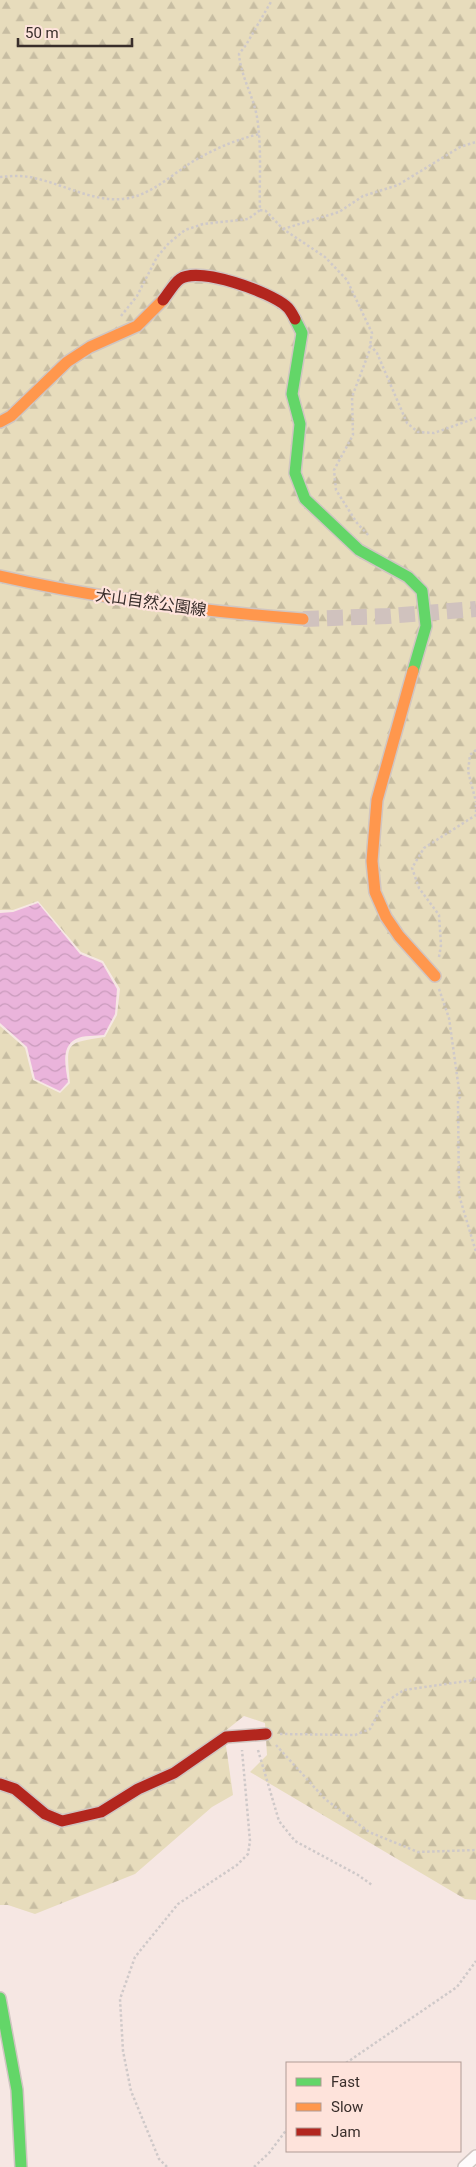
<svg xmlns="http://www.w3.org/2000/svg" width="476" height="2167" viewBox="0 0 476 2167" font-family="Roboto,'Noto Sans JP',sans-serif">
<defs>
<pattern id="forest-firs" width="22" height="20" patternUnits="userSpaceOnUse" patternTransform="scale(1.25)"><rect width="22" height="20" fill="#e7dcbc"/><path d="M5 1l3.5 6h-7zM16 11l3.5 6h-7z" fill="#c7bda2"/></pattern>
<pattern id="water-waves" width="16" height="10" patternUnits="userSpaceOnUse" patternTransform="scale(1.25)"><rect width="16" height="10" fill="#eab4db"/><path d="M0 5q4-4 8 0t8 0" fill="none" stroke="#c99bbc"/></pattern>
</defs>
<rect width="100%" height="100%" fill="#f6e7e3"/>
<path fill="url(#forest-firs)" d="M 0,0 L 476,0 L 476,1900 L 465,1899 L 250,1772 L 267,1755 L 265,1723 L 244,1716 L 224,1732 L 233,1795 L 212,1807 L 135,1874 L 35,1914 L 8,1905 L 0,1905 L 0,1026 L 25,1048 L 33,1080 L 60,1093 L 70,1083 C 66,1042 65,1043 105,1037 L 117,1015 L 120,989 L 103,961 L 81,952 L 38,901 L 13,910 L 0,910 Z"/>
<path fill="url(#water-waves)" d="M 38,903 L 80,954 L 102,963 L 117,989 L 115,1014 L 104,1035 C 96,1036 83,1035 76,1039 C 60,1047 66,1068 68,1082 L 60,1091 L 35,1079 L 27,1047 L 0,1023 L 0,913 L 13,912 Z"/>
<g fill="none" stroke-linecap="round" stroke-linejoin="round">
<path stroke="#d0c2be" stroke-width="16" stroke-dasharray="16 8" stroke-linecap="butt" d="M 303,619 L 388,616 L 476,609"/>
<g stroke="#d0c5c1" stroke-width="14">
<path id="street" d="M 464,2167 L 476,2156"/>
</g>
<g stroke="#d0c5c1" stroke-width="14">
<path id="fast" d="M 295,319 L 302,333 L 292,394 L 300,424 L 295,473 L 305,499 L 359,550 L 408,577 L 422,591 L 426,626 L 413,671
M 0,1998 L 17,2090 L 21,2167"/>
</g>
<g stroke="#d0c5c1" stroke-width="14">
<path id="slow" d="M 0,422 L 11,416 L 67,362 L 90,347 L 137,326 L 163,300
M 0,576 C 100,599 201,611 303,619
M 413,671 L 377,800 L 372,861 L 375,892 L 386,917 L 399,936 L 435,976"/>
</g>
<g stroke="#d0c5c1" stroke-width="14">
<path id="jam" d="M 163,300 C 168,294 174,283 180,279 C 199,266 270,292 286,306 C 290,309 293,315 295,319
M 0,1784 L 15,1789 L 45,1814 L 62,1821 L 101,1812 L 138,1789 L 174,1773 L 226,1737 L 266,1734"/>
</g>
<path stroke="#cfc9c9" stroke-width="2.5" stroke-dasharray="2.5 2.5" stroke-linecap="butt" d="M 0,177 C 11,176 23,175 34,178 C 63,184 93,202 123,199 C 150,196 170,176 192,162 C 214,149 235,140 259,134
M 260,210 L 266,211 L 283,229 L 325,257 L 347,280 L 372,333 L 369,352 L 352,397 L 353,435 L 334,470 L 336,490 L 357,523 L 369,536
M 283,229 L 339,212 L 363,196 L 398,185 L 460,147 L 476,142
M 121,316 L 137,296 L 157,257 L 169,243 L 185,230 L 203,224 L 248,219 L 260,210 C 259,179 262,148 257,117 C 253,95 241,77 239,54 L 246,45 L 272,0
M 370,345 L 377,353 L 407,423 L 418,432 L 434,433 L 476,418
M 476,750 L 470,755 L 468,771 L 476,802
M 439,957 L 441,945 L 439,915 L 419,888 L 412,868 L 424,848 L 476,815 L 476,805
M 439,989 L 449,1018 L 460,1097 L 458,1100 L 459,1195 L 476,1252
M 280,1734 L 355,1735 L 370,1729 L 384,1703 L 404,1690 L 474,1680 L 476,1678
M 276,1745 L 325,1799 L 369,1832 L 418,1852 L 476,1850
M 258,1750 L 279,1821 L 295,1841 L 358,1875 L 372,1885
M 346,2063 L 457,1987 L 476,1961
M 167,2167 L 159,2159 L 131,2091 L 123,2051 L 120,1999 L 135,1957 L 178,1904 L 237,1865 L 248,1854 L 250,1841 L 242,1750
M 254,2167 L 269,2153 L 287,2129"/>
<use href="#street" stroke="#fefbfb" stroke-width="11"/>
<use href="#fast" stroke="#63d668" stroke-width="11"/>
<use href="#slow" stroke="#ff974d" stroke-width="11"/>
<use href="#jam" stroke="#b3261e" stroke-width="11"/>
</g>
<g text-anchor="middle" stroke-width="4.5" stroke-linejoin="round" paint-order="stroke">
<g font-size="16" fill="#392e2b" stroke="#fee3db">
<text transform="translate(151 602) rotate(8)" y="6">犬山自然公園線</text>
</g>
</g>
<rect x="286" y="2062" width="175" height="90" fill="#fee3db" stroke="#af9b95"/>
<rect x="296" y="2078" width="25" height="8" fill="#63d668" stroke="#af9b95"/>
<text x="331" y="2087" font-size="15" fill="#392e2b">Fast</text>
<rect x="296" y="2103" width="25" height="8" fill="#ff974d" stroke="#af9b95"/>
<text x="331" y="2112" font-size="15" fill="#392e2b">Slow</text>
<rect x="296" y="2128" width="25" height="8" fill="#b3261e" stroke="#af9b95"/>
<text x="331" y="2137" font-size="15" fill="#392e2b">Jam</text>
<path d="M18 38v8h114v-8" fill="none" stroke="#392e2b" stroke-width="2.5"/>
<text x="25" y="38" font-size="15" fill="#392e2b" stroke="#fee3db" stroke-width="4" paint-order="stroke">50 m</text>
</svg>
